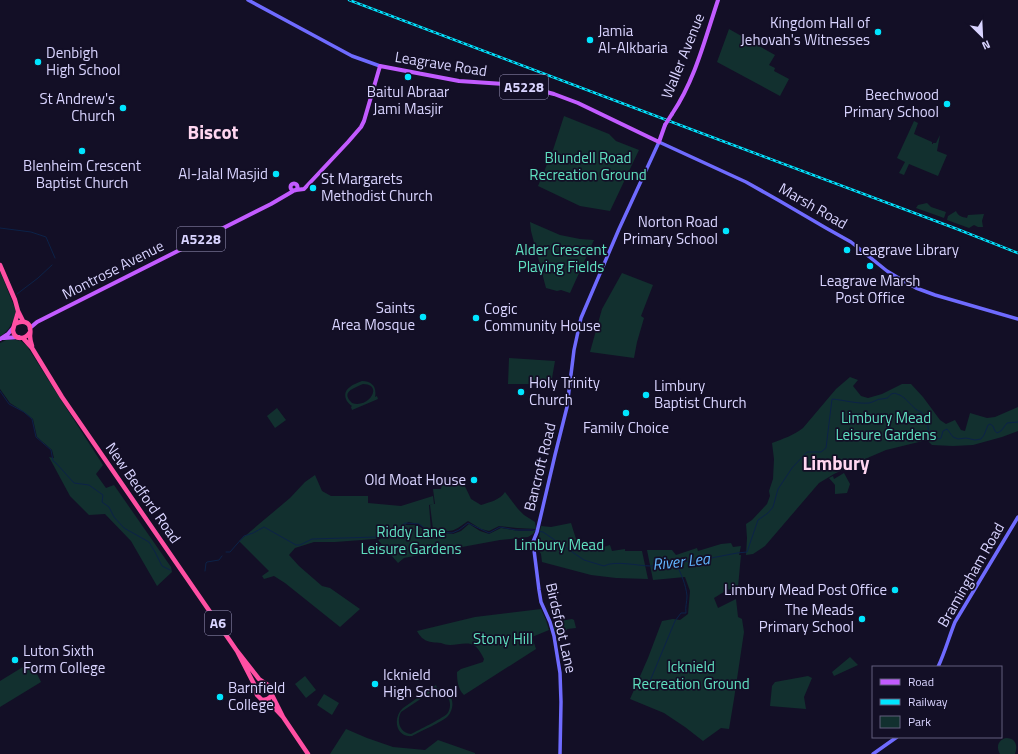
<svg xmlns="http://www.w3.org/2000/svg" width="1018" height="754" viewBox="0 0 1018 754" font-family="'Titillium Web',sans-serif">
<rect width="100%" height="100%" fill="#130f26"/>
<path fill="#12302f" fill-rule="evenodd" d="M 729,29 L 775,55 L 769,65 L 775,68 L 774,71 L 789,79 L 780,96 L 717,62 Z
M 564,116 L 609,134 L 616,141 L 639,150 L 610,211 L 580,206 L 538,186 L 553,150 Z
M 914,121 L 918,123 L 914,134 L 932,142 L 932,144 L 933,144 L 933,143 L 936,143 L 940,135 L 937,151 L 947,155 L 938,176 L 909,164 L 904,175 L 899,173 L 905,162 L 897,158 Z
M 927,203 L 931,207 L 946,212 L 944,218 L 916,208 L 918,205 Z
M 956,211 C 958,216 962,217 967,218 L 968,215 L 984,214 L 982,221 L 983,227 L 978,227 L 974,225 L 969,228 L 947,220 L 948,216 Z
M 530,222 L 560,235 L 580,239 L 594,240 L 570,293 L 561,290 L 557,291 L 546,288 L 531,231 Z
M 0,271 L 16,311 C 14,320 9,332 0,336 Z
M 622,273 L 653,285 L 641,316 L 644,318 L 637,342 L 634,358 L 590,352 L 602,309 Z
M 11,339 L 21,341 L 27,346 L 56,392 L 103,465 L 96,474 L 106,488 L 114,485 L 171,567 L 172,572 L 157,586 L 131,541 L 105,514 L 89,515 L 70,496 L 49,457 L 54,458 L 52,450 L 37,437 L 33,419 L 24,412 L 10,403 L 0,389 L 0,343 L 6,340 Z
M 509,358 L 555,361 L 551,384 L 508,384 Z
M 850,377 L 858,380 L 853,386 L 861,396 L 868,398 L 882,394 L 902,384 L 911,384 L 923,397 L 940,420 L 946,424 L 955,420 L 961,430 L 965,431 L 970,413 L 987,418 L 995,417 L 1018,407 L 1018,431 L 1002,437 L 973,445 L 953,446 L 932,445 L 927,440 L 886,450 L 865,459 L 834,474 L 819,483 L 765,546 L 753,554 L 746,555 L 747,538 L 746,524 L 752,520 L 767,504 L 770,496 L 769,491 L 773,479 L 774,459 L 772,443 C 783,439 794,435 803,428 L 836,389 Z
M 362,381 C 372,381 377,387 375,397 L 377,396 L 378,399 L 352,410 L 351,407 L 352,406 C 345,402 342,392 350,387 C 353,384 358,383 362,381 ZM 363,384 C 384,384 369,409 352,403 C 340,392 354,388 363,384 Z
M 277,408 L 286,420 L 275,428 L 267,416 Z
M 844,473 L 850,484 L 847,493 L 835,494 L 835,485 L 829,478 L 833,476 L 834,479 Z
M 315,475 L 322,491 L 331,496 L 368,496 L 368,503 L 401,506 L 433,496 L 434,504 L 435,504 L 433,489 L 441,489 L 443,478 L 462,480 L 471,499 L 481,505 C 490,502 500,500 505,492 L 518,509 L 524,515 L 535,522 L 536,529 L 517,528 L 499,526 L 489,531 L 481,529 L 468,521 C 451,533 453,532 433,529 L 430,505 L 433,504 L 429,505 L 431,530 L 426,529 L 419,524 L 408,522 L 405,525 L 417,525 L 426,531 L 453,534 L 461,531 L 469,524 L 480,531 L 489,534 L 501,528 L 519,531 L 535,531 L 533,534 L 528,537 L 500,540 L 424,554 L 404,558 L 398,563 L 378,540 L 398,532 L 402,528 L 398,531 L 375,539 L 335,542 L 314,542 L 295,548 L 289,555 L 299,566 L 322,586 L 330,588 L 360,609 L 340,627 L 285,583 L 274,576 L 264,579 L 262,576 L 269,571 L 239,541 L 290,498 L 305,482 Z
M 571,523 C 574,531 578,552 588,551 C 595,551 603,547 610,545 L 612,551 L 625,549 L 625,551 L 642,551 L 648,579 L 616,578 L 591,575 L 542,562 L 541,554 L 537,547 L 541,526 L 551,527 Z
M 731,543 L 733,547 L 741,546 L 739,555 L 741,555 L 738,587 L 727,590 L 714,598 L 718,608 L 736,599 L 738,617 L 742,619 L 744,632 L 734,699 L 729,729 L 721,728 L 703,741 L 685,727 L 664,713 L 630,699 L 648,658 L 662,621 L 673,619 L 680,620 L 688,614 L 690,591 L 685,577 L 653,580 L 647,550 L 672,550 L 676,555 L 697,548 L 698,551 L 721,544 Z
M 541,609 L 546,620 L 549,630 L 532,637 L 536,649 L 464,695 C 458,689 457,681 457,672 L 461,669 L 483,662 L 484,659 C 482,655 479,649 475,646 C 468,641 458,645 450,645 C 447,645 444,644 441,643 C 429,642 423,642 417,631 L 475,617 Z
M 572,619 L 574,620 L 576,628 L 567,629 L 565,633 L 558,635 L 555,633 L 553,625 L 554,622 Z
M 850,657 L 858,665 L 834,676 L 832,672 Z
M 31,662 L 41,682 L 0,707 L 0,681 Z
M 305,676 L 316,690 L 306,698 L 295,684 Z
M 808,676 L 812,678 L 804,697 L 806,709 L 770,706 L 772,686 L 775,682 Z
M 436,685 L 437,688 C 443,689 449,692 451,698 C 454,704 452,711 448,716 C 442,722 421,731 412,736 C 396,738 392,718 403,708 ZM 434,691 C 439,690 444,692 447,696 C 451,701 451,709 447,714 C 441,719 419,730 411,734 C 400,733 396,722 401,712 L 431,692 Z
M 324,694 L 339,703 L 332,715 L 317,705 Z
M 346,729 L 367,738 L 393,747 L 425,750 L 438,740 L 475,753 L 475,754 L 330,754 Z
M 1006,738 C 1016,738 1018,746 1015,754 L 1000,754 C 996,747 998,740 1006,738 Z"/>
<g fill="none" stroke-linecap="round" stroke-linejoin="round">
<path stroke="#0c2248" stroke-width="1" d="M 0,228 L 31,232 L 46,237 L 55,258
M 17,294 L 38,278 L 52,265
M 0,391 L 9,404 L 24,412 L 32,419 L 36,437 L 51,450 L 53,461 L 56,463 L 74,483 L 89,485 L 103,495 L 102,502 L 109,507 L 114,517 L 124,528 L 149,542 L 155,552 L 162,566 L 170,570
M 226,552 L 230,552 L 244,536 L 253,533 L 264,527 L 296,545 L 300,545 L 312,539 L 377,537 L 397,530 L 405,523 L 419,524 L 427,530 L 452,533 L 459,530 L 468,523 L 489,533 L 500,527 L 516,530 L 532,530 L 543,532 L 584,560 L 604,566 C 615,560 638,566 651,566 L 706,559 L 737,553 L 747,552 L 758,520 L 768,513 L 773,507 L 778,489 L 792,468 L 807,452 L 821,452 L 826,448 L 832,399 C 844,400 857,404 869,403 C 874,402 877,399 881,399 C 888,398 887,399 891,394 C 894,393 895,393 897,394 C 905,396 910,405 917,410 C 919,411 922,412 924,415 C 932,425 922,433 940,439 L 941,438 L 943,431 L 947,429 L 953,437 L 958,439 L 966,438 L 975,440 L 981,439 L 984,435 L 988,425 L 990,424 L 993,426 L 995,431 L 997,433 L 1001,431 L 1007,423 L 1018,422
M 205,571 L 206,563 L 207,562 L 219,560 L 222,556
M 650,681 L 675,621 L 681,613 L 686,613 C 685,607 687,602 687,596 C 686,585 681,573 676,564"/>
<path stroke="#6f6bff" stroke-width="3.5" d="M 248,0 L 352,56 L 380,66
M 938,667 C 945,652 949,637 955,622 L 1018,517
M 560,754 L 561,702 L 560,673 L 554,636 L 550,622 L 541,602 L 539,590 L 533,542 L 537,532 L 555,455 L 567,407 L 574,350 L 581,318 L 619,229 L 659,142 L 746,182 L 778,200 L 826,228 L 851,242 L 887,271 L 902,280 L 916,288 L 935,295 L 1018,319
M 873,754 L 897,737"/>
<path stroke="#c25bff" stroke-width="4" d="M 672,114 C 695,80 705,39 718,0
M290.5 187a3.5 3.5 0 1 1 7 0a3.5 3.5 0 1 1-7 0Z
M 296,190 L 304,189 L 348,142 L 361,127 L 364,121 L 380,66 L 459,81 L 504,84 L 531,88 L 554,94 L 578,103 L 659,142 L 665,125
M 30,328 L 37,322 L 271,204 L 295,190
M 4,338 L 19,337
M 0,339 L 8,334 L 13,328"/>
<path stroke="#ff4fa3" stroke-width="4.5" d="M 0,265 L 15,300 L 18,311 L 23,321
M 18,312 C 17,317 13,327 13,331 C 15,341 26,339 30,332
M 15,324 C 21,320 30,321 30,329 C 31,331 30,334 30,336 C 30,339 31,343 32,346
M 23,338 L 32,348 L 62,397 L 237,651 L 259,679 L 271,687 C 275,694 270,700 262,700 L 257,695 L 254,684 L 237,651
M 272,695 L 283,717 L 308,754
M 267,700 L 282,716"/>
<g stroke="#00e5ff" stroke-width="2.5">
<path id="rail" d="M 349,0 L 693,130 L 957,229 L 1018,253"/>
</g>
<use href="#rail" stroke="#130f26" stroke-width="1" stroke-dasharray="3" stroke-linecap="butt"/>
<path stroke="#c25bff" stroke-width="4" d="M 665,125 L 672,114"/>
</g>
<g fill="#00e5ff" stroke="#130f26" stroke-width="1.5">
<circle cx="878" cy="32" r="4"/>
<circle cx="590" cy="40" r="4"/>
<circle cx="38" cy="62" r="4"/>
<circle cx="408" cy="77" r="4"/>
<circle cx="947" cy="104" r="4"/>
<circle cx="123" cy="108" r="4"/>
<circle cx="82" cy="151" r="4"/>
<circle cx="276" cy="174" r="4"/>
<circle cx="313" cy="188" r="4"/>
<circle cx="726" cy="231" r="4"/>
<circle cx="847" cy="250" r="4"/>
<circle cx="870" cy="266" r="4"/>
<circle cx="423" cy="317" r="4"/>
<circle cx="476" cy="318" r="4"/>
<circle cx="521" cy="392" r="4"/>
<circle cx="646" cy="395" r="4"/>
<circle cx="626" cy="413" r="4"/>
<circle cx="474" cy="480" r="4"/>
<circle cx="895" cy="590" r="4"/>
<circle cx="862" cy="619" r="4"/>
<circle cx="15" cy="660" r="4"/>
<circle cx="375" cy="684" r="4"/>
<circle cx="220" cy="697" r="4"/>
</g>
<g text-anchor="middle" stroke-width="3.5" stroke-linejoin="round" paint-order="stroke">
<g fill="#130f26" stroke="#9e99be" stroke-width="1">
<rect x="500" y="75" width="48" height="24" rx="3"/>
<rect x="177" y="227" width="48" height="24" rx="3"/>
<rect x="205" y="611" width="26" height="24" rx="3"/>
</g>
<g font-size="14" font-weight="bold" fill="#d9d4ff">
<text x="524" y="92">A5228</text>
<text x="201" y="244">A5228</text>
<text x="218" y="628">A6</text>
</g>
<g font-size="15" fill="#d9d4ff" stroke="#130f26" text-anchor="start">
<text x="870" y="28" text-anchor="end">Kingdom Hall of<tspan x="870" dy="17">Jehovah's Witnesses</tspan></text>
<text x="598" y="36">Jamia<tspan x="598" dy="17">Al-Alkbaria</tspan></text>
<text x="46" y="58">Denbigh<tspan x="46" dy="17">High School</tspan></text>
<text x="408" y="97" text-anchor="middle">Baitul Abraar<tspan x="408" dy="17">Jami Masjir</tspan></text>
<text x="939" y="100" text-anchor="end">Beechwood<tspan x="939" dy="17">Primary School</tspan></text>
<text x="115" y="104" text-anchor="end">St Andrew's<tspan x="115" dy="17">Church</tspan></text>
<text x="82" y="171" text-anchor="middle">Blenheim Crescent<tspan x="82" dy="17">Baptist Church</tspan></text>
<text x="268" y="179" text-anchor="end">Al-Jalal Masjid</text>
<text x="321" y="184">St Margarets<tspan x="321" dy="17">Methodist Church</tspan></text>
<text x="718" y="227" text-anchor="end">Norton Road<tspan x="718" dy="17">Primary School</tspan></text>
<text x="855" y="255">Leagrave Library</text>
<text x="870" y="286" text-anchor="middle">Leagrave Marsh<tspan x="870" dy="17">Post Office</tspan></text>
<text x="415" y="313" text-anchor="end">Saints<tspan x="415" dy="17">Area Mosque</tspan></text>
<text x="484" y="314">Cogic<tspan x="484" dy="17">Community House</tspan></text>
<text x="529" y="388">Holy Trinity<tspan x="529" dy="17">Church</tspan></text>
<text x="654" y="391">Limbury<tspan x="654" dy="17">Baptist Church</tspan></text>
<text x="626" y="433" text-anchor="middle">Family Choice</text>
<text x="466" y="485" text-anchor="end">Old Moat House</text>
<text x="887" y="595" text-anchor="end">Limbury Mead Post Office</text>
<text x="854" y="615" text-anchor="end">The Meads<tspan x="854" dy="17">Primary School</tspan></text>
<text x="23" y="656">Luton Sixth<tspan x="23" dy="17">Form College</tspan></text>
<text x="383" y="680">Icknield<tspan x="383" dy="17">High School</tspan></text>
<text x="228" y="693">Barnfield<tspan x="228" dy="17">College</tspan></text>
</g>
<g font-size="15" fill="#d9d4ff" stroke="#130f26">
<text transform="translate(683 56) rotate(-68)" y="5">Waller Avenue</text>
<text transform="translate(441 64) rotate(9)" y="5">Leagrave Road</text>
<text transform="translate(813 206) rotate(30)" y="5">Marsh Road</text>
<text transform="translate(113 270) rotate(-27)" y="5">Montrose Avenue</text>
<text transform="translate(540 467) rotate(-76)" y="5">Bancroft Road</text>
<text transform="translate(143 493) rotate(55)" y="5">New Bedford Road</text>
<text transform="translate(971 575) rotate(-60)" y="5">Bramingham Road</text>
<text transform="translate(561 628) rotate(77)" y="5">Birdsfoot Lane</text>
</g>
<g font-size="15" fill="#5fe0c0" stroke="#130f26">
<text x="588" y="163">Blundell Road<tspan x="588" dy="17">Recreation Ground</tspan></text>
<text x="561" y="255">Alder Crescent<tspan x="561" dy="17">Playing Fields</tspan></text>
<text x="886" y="423">Limbury Mead<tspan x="886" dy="17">Leisure Gardens</tspan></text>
<text x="411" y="537">Riddy Lane<tspan x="411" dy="17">Leisure Gardens</tspan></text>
<text x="559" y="550">Limbury Mead</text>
<text x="503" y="644">Stony Hill</text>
<text x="691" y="672">Icknield<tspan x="691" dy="17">Recreation Ground</tspan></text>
</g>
<g font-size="16" font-style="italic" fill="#62b6ff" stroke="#130f26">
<text transform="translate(681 561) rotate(-6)" y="6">River Lea</text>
</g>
<g font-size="19" font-weight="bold" fill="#ffd6f0" stroke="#130f26">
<text x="213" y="139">Biscot</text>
<text x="836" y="470">Limbury</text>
</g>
</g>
<rect x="872" y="666" width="130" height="72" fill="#130f26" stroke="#625e7d"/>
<rect x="880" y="679" width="20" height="6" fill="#c25bff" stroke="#625e7d"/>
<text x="908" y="686" font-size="12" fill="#d9d4ff">Road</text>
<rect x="880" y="699" width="20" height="6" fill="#00e5ff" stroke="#625e7d"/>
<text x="908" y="706" font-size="12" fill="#d9d4ff">Railway</text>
<rect x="880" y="716" width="20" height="12" fill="#12302f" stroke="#625e7d"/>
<text x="908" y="726" font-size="12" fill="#d9d4ff">Park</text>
<g transform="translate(982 36) rotate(156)" stroke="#130f26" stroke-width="3" paint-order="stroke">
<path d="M0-3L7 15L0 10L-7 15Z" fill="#d9d4ff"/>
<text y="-6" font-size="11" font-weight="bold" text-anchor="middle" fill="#d9d4ff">N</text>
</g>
</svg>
